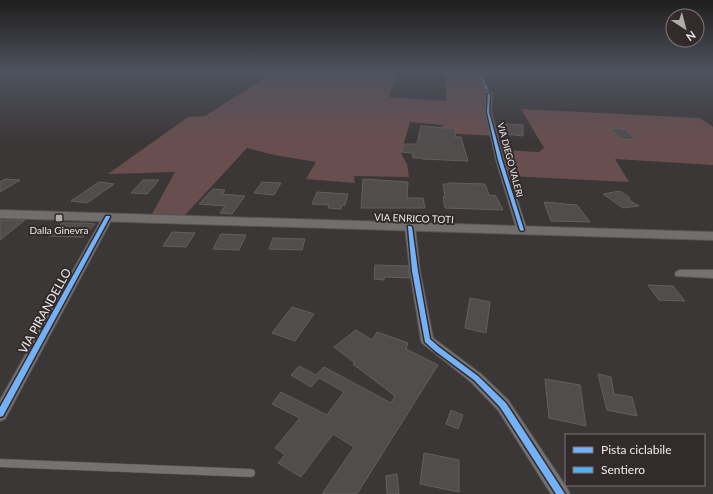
<svg xmlns="http://www.w3.org/2000/svg" width="713" height="494" viewBox="0 0 713 494" font-family="Lato,sans-serif">
<rect width="100%" height="100%" fill="#3b3737"/>
<path fill="#694e4f" d="M 273,73 L 354,73 L 396,74 L 389,97 L 446,101 L 446,73 L 483,73 L 498,136 L 441,133 L 443,125 L 410,122 L 401,153 L 407,164 L 409,177 L 354,176 L 355,183 L 306,179 L 316,162 L 274,155 L 247,148 L 185,215 L 152,214 L 175,172 L 108,174 L 188,117 L 205,116 Z
M 521,109 L 700,118 L 713,127 L 713,165 L 615,159 L 629,182 L 509,176 L 501,150 L 539,152 L 544,148 Z"/>
<path fill="#514d4d" stroke="#635f5f" d="M 506,124 L 523,125 L 523,136 L 505,134 Z
M 421,126 L 456,129 L 455,137 L 461,137 L 468,161 L 422,159 L 422,158 L 413,158 L 412,153 L 401,152 L 404,144 L 417,144 Z
M 610,128 L 626,129 L 636,140 L 620,139 Z
M 5,179 L 20,180 L 0,192 L 0,182 Z
M 363,179 L 408,182 L 407,198 L 423,198 L 425,208 L 361,208 Z
M 143,180 L 159,180 L 147,194 L 131,193 Z
M 99,182 L 114,184 L 87,203 L 71,201 Z
M 262,182 L 281,183 L 274,195 L 254,193 Z
M 449,183 L 485,184 L 489,195 L 496,196 L 503,210 L 445,208 L 443,197 L 445,197 L 443,184 L 449,184 Z
M 213,189 L 225,190 L 222,194 L 245,196 L 232,214 L 220,213 L 225,206 L 199,204 Z
M 620,191 L 630,198 L 629,200 L 639,206 L 623,208 L 603,194 Z
M 317,192 L 348,194 L 345,205 L 342,205 L 341,209 L 328,208 L 329,205 L 312,204 Z
M 544,202 L 577,205 L 590,222 L 551,221 Z
M 0,220 L 25,220 L 0,240 Z
M 62,223 L 84,223 L 95,224 L 83,237 L 49,236 Z
M 172,232 L 195,233 L 186,247 L 163,246 Z
M 221,234 L 246,235 L 239,250 L 213,249 Z
M 273,238 L 305,239 L 302,250 L 269,249 Z
M 375,265 L 408,266 L 410,278 L 384,277 L 384,280 L 374,279 Z
M 648,285 L 673,286 L 685,301 L 659,300 Z
M 470,298 L 490,302 L 486,333 L 465,328 Z
M 292,307 L 314,314 L 295,341 L 272,333 Z
M 356,330 L 372,340 L 377,332 L 408,343 L 406,349 L 438,365 L 357,494 L 322,494 L 354,447 L 333,434 L 301,477 L 278,463 L 285,455 L 275,448 L 300,418 L 272,404 L 281,392 L 327,415 L 344,392 L 319,378 L 311,387 L 291,375 L 299,366 L 316,375 L 324,367 L 391,403 L 395,396 L 353,364 L 355,363 L 334,347 Z
M 598,374 L 611,377 L 614,394 L 632,397 L 637,416 L 607,410 Z
M 545,379 L 580,385 L 586,426 L 549,418 Z
M 451,410 L 463,415 L 458,429 L 446,424 Z
M 424,453 L 459,460 L 459,492 L 420,484 Z
M 397,474 L 399,494 L 387,494 L 386,476 Z"/>
<g fill="none" stroke-linecap="round" stroke-linejoin="round">
<g stroke="#585454" stroke-width="1">
<path id="service" d="M 0,459 L 251,469 L 254,470 L 255,473 L 254,476 L 251,477 L 0,467 Z"/>
</g>
<g stroke="#585454" stroke-width="2">
<path id="minor" d="M 489,92 L 492,94 L 491,112 L 504,160 L 527,230 L 522,233 L 517,230 L 496,160 L 485,112 L 486,94 Z
M 108,214 L 113,217 L 5,419 L 0,421 L 0,400 L 103,217 Z
M 410,224 L 415,227 L 420,271 L 433,338 L 481,374 L 508,400 L 567,488 L 570,494 L 551,494 L 498,410 L 471,382 L 422,343 L 421,340 L 410,271 L 405,227 Z
M 680,270 L 713,270 L 713,278 L 676,276 L 675,274 L 676,272 Z"/>
</g>
<g stroke="#585454" stroke-width="2">
<path id="secondary" d="M 0,210 L 713,232 L 713,240 L 0,218 Z"/>
</g>
<use href="#service" fill="#757272" fill-rule="evenodd"/>
<use href="#minor" fill="#757272" fill-rule="evenodd"/>
<use href="#secondary" fill="#736e6e" fill-rule="evenodd"/>
<path stroke="#4fb1f8" stroke-width="2" stroke-dasharray="4.5 2" stroke-linecap="butt" d="M 480,73 L 489,94"/>
<g stroke="#332b2b" stroke-width="3">
<path id="cycleway" d="M 489,93 L 490,94 L 489,112 L 502,160 L 524,230 L 522,231 L 520,230 L 498,160 L 487,112 L 488,94 Z
M 106,216 L 110,216 L 110,217 L 3,416 L 0,417 L 0,407 Z
M 408,226 L 410,226 L 412,227 L 418,271 L 430,339 L 439,347 L 478,376 L 506,403 L 565,494 L 556,494 L 500,407 L 474,380 L 435,351 L 425,342 L 412,271 L 408,227 Z"/>
</g>
<use href="#cycleway" fill="#73b2f8" fill-rule="evenodd"/>
</g>
<linearGradient id="sky" x2="0" y2="1"><stop stop-color="#201e1e"/><stop offset="0.51" stop-color="#4f535e"/><stop offset="1" stop-color="#4f535e" stop-opacity="0"/></linearGradient>
<rect width="713" height="142" fill="url(#sky)"/>
<rect fill="#b0abab" stroke="#332b2b" stroke-width="1.5" x="55" y="214" width="8" height="8" rx="2"/>
<g text-anchor="middle" stroke-width="4" stroke-linejoin="round" paint-order="stroke">
<g font-size="9" fill="#efe9e9" stroke="#332b2b">
<text transform="translate(510 160) rotate(75)" y="3">VIA DIEGO VALERI</text>
</g>
<g font-size="10" fill="#efe9e9" stroke="#332b2b">
<text transform="translate(414 218) rotate(2)" y="4">VIA ENRICO TOTI</text>
</g>
<g font-size="10" fill="#efe9e9" stroke="#332b2b">
<text x="59" y="234">Dalla Ginevra</text>
</g>
<g font-size="12" fill="#efe9e9" stroke="#332b2b">
<text transform="translate(45 311) rotate(-61)" y="4">VIA PIRANDELLO</text>
</g>
</g>
<rect x="565" y="434" width="140" height="52" fill="#332b2b" stroke="#7e7777"/>
<rect x="573" y="447" width="20" height="6" fill="#73b2f8" stroke="#7e7777"/>
<text x="601" y="454" font-size="12" fill="#efe9e9">Pista ciclabile</text>
<rect x="573" y="467" width="20" height="6" fill="#4fb1f8" stroke="#7e7777"/>
<text x="601" y="474" font-size="12" fill="#efe9e9">Sentiero</text>
<g transform="translate(685 28) rotate(144)"><circle r="19" fill="#332b2b" stroke="#7e7777"/>
<path d="M0-3L7 15L0 10L-7 15Z" fill="#b0abab"/>
<text y="-6" font-size="11" font-weight="bold" text-anchor="middle" fill="#efe9e9">N</text>
</g>
</svg>
